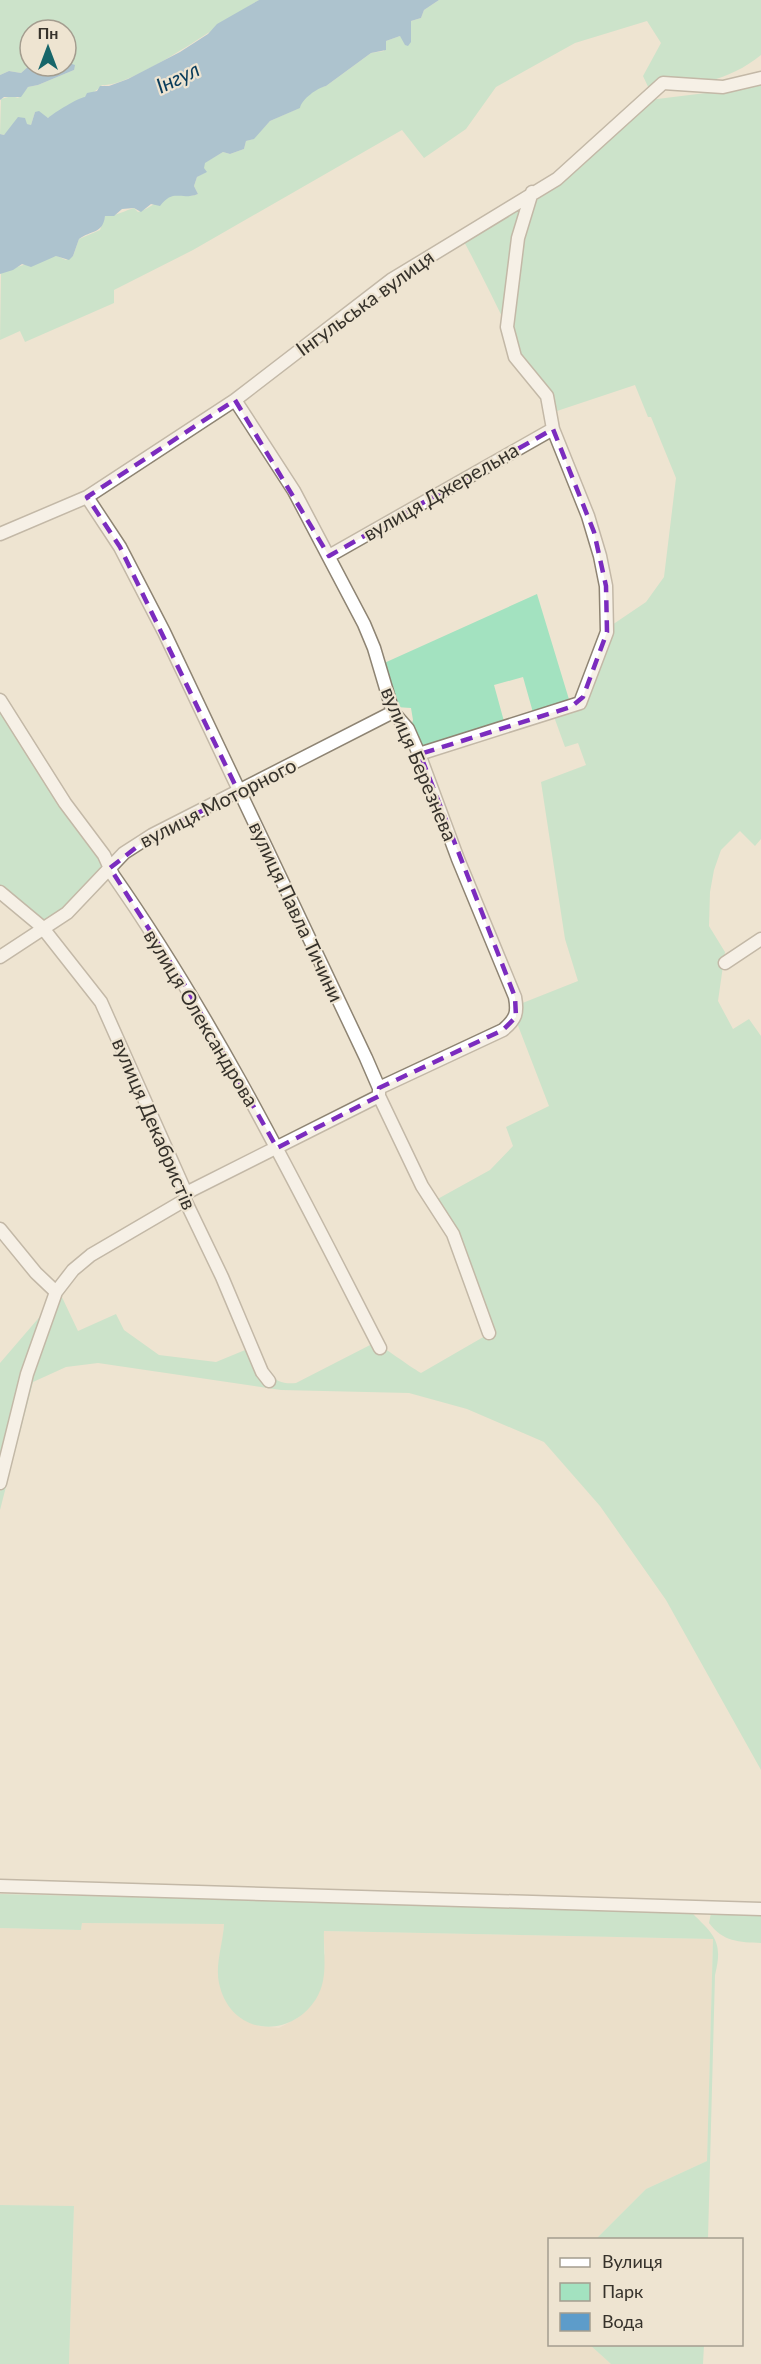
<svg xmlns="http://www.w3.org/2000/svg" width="761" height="2364" viewBox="0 0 761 2364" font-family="Lato,sans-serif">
<rect width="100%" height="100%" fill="#eee4d1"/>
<path fill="#e6d9bf" d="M 82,1923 L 224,1924 L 223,1937 L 258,2026 L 279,2028 L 299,2017 L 325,1953 L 323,1931 L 713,1939 L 707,2161 L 646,2189 L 596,2239 L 550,2240 L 550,2344 L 590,2345 L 611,2364 L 69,2364 L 74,2207 L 0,2205 L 0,1928 L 81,1930 Z"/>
<path fill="#a3e2c0" d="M 0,0 L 259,0 C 231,17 131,89 102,85 C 94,95 61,110 48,118 L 35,112 L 31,125 L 16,123 L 4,135 L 0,134 L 1,99 L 12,96 L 18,98 L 28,87 L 38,85 L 74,70 L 72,64 L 66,62 L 66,30 L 30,30 L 30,65 L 21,73 L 9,71 L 0,75 Z
M 439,0 L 761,0 L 761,55 C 728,82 691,86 650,91 L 643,76 L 661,43 L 647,21 L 575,43 L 496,87 L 466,129 L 424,158 L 402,130 L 193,250 L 114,290 L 114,303 L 25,342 L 20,331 L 0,340 L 1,273 C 7,270 50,256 57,256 C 60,257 63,259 66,260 L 73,256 L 79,239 L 100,230 L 105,216 C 114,217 126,210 134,208 L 138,212 C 150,209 160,198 173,195 C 182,194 188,198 198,194 L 194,186 L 197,177 L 204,173 L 204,163 L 223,152 L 230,154 L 244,149 L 246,141 L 253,139 L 270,121 L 297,109 L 303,100 L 317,88 L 326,86 L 371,53 L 384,51 L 386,41 L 400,36 L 411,42 L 411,21 L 421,18 L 424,10 Z
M 761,81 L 761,839 L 755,846 L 740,831 L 721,850 L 714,870 L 710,892 L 709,926 L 725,952 L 718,1001 L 733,1029 L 749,1019 L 761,1036 L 761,1770 L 666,1600 L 600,1506 L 544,1442 L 467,1409 L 409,1393 L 281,1390 L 98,1363 L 66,1367 L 33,1382 L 0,1510 L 0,1492 L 29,1376 L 60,1293 L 78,1331 L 116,1314 L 124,1330 L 159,1355 L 216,1362 L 250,1348 C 263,1367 271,1386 296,1383 L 374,1343 C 386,1348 407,1365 421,1373 L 492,1332 L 434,1201 L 490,1170 L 513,1146 L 506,1127 L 549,1106 L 517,1023 L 520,1004 L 578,981 L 565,939 L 541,782 L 586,765 L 578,743 L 565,747 L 553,714 L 572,709 L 609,627 L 646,602 L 664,577 L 676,478 L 651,417 L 648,417 L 635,385 L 554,412 C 518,356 494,296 462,238 L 579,169 L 649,100 L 730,90 Z
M 537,594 L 571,706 L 534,716 L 523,677 L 494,685 L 505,725 L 423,750 L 411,727 L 413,720 L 411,708 L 396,707 L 382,664 Z
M 0,704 L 105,868 L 92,884 L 50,920 L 42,920 L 0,888 Z
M 49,1306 L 0,1474 L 0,1363 Z
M 0,1894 L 689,1910 C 713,1934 724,1940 715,1975 L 708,2239 L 596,2239 L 646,2189 L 707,2161 L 713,1939 L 324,1931 C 323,1954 329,1978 316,1999 C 289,2041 230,2035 219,1983 C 215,1964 223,1944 224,1924 L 82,1923 L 81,1930 L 0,1928 Z
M 761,1910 L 761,1943 C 739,1942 723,1942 709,1923 L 711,1913 Z
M 0,2205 L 74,2206 L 69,2364 L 0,2364 Z
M 590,2345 L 704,2345 L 703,2364 L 611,2364 Z"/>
<path fill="#5d9cca" d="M 259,0 L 439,0 L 424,10 L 421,18 L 411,21 L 411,42 L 408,46 L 405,45 L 400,36 L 386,41 L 386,50 L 371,53 L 326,86 C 317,88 302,99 300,108 L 270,121 L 254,139 L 246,141 L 244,149 L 230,154 L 223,152 L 205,163 L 204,168 L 207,172 L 197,177 L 194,186 L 198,194 C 180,201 174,188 160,206 L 151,204 L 141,212 L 134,208 L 122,209 L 114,216 L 105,216 C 103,234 91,230 79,239 L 73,256 L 69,260 L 56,256 L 31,267 L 22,264 L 13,270 L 0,274 L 0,134 L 4,135 L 18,117 L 25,118 L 27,124 L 31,125 L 35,112 L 39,111 L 48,118 C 55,112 78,98 85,97 L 87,93 L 97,91 L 100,86 L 109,86 L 128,79 L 180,52 L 208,34 L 217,24 Z
M 66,62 L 75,65 L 74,70 L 38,85 L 28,87 L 21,97 L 4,97 L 0,100 L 0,75 L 9,71 L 21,73 L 30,65 L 43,69 L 47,66 L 66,66 Z"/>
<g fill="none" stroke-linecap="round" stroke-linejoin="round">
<g stroke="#8e8473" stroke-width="15">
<path id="minor" d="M 235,400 L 294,491 L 364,624 L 374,648 L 393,712 L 408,729 L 419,754 L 458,859 L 515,997 C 518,1013 516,1019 503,1030 L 379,1088
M 87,497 L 120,547 L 164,632 L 366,1058 L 379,1088 L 379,1096 L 422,1186 L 453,1234 L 489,1333
M 0,534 L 87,497 L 235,400 L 391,280 L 557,179 L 663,83 L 723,87 L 761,78
M 329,556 L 553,429
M 0,700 L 65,803 L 104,855 L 113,875 C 217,1024 297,1187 380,1348
M 419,754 L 580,703 L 607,632 L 606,586 L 600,556 L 588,516 L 553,429 L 547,396 L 515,357 L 507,327 L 518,238 L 532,192
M 0,892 L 42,927 L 101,1002 L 186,1193 L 185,1200 L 222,1277 L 262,1372 L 269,1381
M 0,957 L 67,913 L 124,853 L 152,835 L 393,712
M 725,963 L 761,939
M 186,1193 L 379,1096
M 0,1229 L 36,1273 L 56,1292
M 0,1483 L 27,1374 L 56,1292 L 73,1270 L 91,1255 L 185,1200
M 0,1886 L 761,1909"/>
</g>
<use href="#minor" stroke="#fff" stroke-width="12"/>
</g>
<path d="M0 0H761V2364H0ZM 235,400 L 329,556 L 553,429 L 594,532 L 606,586 L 607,632 L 583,697 L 571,707 L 420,754 L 515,997 L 516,1017 L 503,1030 L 379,1088 L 379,1096 L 277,1148 L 186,987 L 110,868 L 152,835 L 239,793 L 120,547 L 87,497 Z" fill="#eee4d1" fill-opacity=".55" fill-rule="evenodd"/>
<path fill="none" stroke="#7b2cbf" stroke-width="4.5" stroke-dasharray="12 8" stroke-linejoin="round" d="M 235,400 L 329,556 L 553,429 L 594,532 L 606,586 L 607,632 L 583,697 L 571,707 L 420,754 L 515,997 L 516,1017 L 503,1030 L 379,1088 L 379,1096 L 277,1148 L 186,987 L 110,868 L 152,835 L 239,793 L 120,547 L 87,497 Z"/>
<g text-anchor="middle" stroke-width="4.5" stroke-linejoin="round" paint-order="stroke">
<g font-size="20" fill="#36322b" stroke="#eee4d1">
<text transform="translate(365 303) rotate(-36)" y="7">Інгульська вулиця</text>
<text transform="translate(441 492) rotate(-30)" y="7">вулиця Джерельна</text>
<text transform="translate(419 764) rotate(67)" y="7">вулиця Березнева</text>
<text transform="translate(218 803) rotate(-27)" y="7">вулиця Моторного</text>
<text transform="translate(296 912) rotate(65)" y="7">вулиця Павла Тичини</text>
<text transform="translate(201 1018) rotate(59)" y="7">вулиця Олександрова</text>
<text transform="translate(154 1124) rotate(67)" y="7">вулиця Декабристів</text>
</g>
<g font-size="21" font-style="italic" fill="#083b5a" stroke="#eee4d1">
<text transform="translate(178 78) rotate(-25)" y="7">Інгул</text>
</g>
</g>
<rect x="548" y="2238" width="195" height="108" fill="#eee4d1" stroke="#a49d8f" stroke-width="1.5"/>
<rect x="560" y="2258" width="30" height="9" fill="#ffffff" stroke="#a49d8f" stroke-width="1.5"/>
<text x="602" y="2268" font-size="18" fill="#36322b">Вулиця</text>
<rect x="560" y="2283" width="30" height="18" fill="#a3e2c0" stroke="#a49d8f" stroke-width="1.5"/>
<text x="602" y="2298" font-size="18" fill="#36322b">Парк</text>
<rect x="560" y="2313" width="30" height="18" fill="#5d9cca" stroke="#a49d8f" stroke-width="1.5"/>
<text x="602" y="2328" font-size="18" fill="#36322b">Вода</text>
<g transform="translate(48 48)"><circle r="28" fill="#eee4d1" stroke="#a49d8f" stroke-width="1.5"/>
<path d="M0-4.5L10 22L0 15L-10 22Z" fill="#17666a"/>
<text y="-9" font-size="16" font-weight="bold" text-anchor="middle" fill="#36322b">Пн</text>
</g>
</svg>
